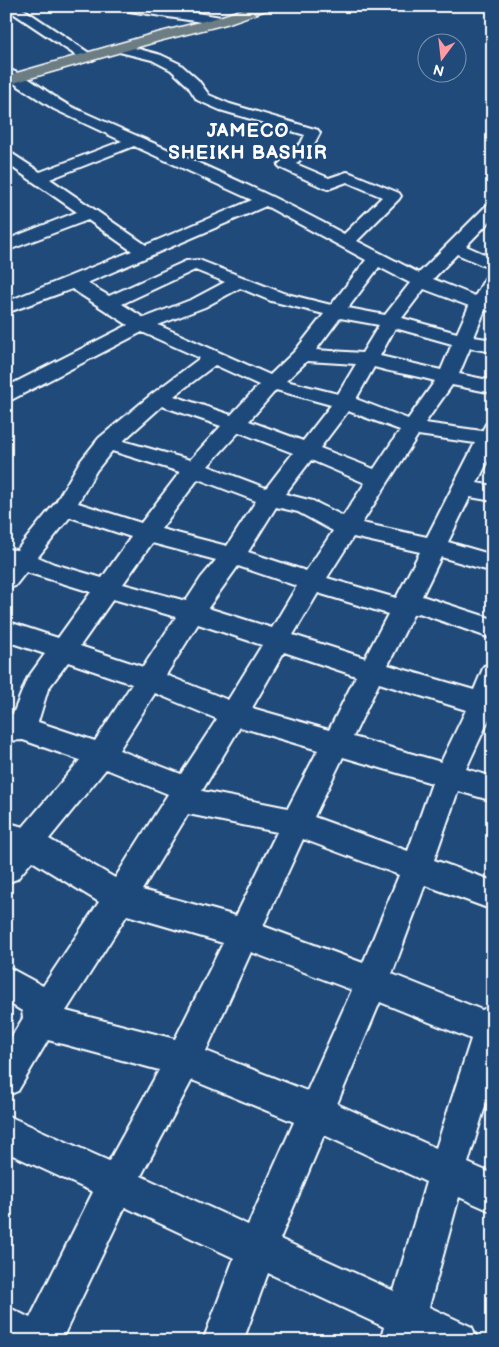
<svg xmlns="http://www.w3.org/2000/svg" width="499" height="1347" viewBox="0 0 499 1347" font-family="'Balsamiq Sans',sans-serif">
<rect width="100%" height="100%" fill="#1f4a7a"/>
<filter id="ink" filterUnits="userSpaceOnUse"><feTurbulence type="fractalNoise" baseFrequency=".02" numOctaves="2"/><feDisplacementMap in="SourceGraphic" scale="10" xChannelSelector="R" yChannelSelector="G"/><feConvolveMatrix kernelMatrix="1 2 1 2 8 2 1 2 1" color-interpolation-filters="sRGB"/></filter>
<g filter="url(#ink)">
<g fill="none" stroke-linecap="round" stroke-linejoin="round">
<path fill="#90b2c6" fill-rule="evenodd" d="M 474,6 L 485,6 L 447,12 L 445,11 Z"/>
<g stroke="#fff" stroke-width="4">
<path id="minor" d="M 6,6 L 19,6 L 95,57 L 93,60 L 83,60 L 7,9 Z
M 116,6 C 152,6 186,11 221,17 L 227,21 L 221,25 L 122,10 Z
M 120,44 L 161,55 L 180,64 L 198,80 L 209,95 L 230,104 L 318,130 L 320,133 L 312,148 L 296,164 L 329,178 L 347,172 L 353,174 L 399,193 L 401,196 L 399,199 L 357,241 L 419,273 L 487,205 L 493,203 L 493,218 L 466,246 L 493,258 L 493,270 L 457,254 L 433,279 L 475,296 L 487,275 L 493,274 L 493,296 L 490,300 L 493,300 L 493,311 L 485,310 L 474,337 L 493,340 L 493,352 L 470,348 L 459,374 L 493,381 L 493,393 L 452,385 L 425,423 L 482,431 L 486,424 L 493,422 L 493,451 L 477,483 L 493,486 L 493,501 L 470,497 L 448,542 L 493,555 L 493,572 L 441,557 L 422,596 L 493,619 L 493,639 L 419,613 L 413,615 L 388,665 L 474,690 L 484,666 L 493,663 L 493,718 L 490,717 L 466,769 L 493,777 L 493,801 L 458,791 L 434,860 L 493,881 L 493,910 L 425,885 L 392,974 L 482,1010 L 493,1005 L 493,1080 L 468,1163 L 493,1174 L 493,1212 L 459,1197 L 429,1307 L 472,1327 L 478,1341 L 380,1341 L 384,1327 L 268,1273 L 243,1341 L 203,1341 L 234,1258 L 125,1207 L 61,1341 L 6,1341 L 6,1306 L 30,1318 L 93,1192 L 6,1152 L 6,1115 L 109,1161 L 159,1070 L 48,1040 L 18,1091 L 6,1096 L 6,1046 L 23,1018 L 22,1011 L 6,1001 L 6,966 L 43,986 L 99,902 L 32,861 L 17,879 L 6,883 L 6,822 L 23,827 L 80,760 L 23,740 L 6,741 L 6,712 L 13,714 L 27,679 L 45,654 L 6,641 L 6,621 L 58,638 L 91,592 L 26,572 L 15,586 L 6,589 L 6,549 L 17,550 L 56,502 L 79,463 L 99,438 L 152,394 L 200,358 L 142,332 L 13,399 L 6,401 L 6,387 L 128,325 L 72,289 L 6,313 L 6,302 L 132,251 L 88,220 L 6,251 L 6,240 L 77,212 L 6,163 L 6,152 L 11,153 L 40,172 L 122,141 L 54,109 L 6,78 L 6,69 C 31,75 49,96 72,107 C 162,148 258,186 344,234 L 382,197 L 347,182 L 328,189 L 322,187 L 281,168 L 278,165 L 281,162 L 301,143 L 305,135 L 220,110 L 197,100 L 188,86 L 171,70 L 152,60 L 115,51 L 114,48 ZM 134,146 L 252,200 L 146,245 L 50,179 ZM 266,206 L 366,260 L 331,305 L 283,293 L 199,260 L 186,261 L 109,296 L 87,283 ZM 379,267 L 410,283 L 385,315 L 348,308 ZM 195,270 L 225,282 L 193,299 L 144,318 L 122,304 ZM 240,288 L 271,301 L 324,314 L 295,351 L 270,375 L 158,325 L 205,307 ZM 424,289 L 469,306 L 457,333 L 402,318 ZM 340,318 L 379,325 L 362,353 L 316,350 ZM 395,328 L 452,344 L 441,370 L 380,356 ZM 307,361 L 356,364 L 338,394 L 286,381 ZM 215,365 L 259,385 L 231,415 L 174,396 ZM 374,367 C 394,373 415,375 435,381 L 408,419 L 356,399 ZM 276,390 L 331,405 L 303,441 L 249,421 ZM 162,406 L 221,426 L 190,460 L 123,441 ZM 348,411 L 400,430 L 374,469 L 320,448 ZM 239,432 L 293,453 L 266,488 L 208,466 ZM 418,435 L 475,443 L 427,537 L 362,523 ZM 112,451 L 180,472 L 141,523 L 78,503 L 96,471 ZM 311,460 L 365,483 L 343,516 L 313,501 L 285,494 ZM 198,479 L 256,501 L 227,546 L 161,529 ZM 276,507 L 298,512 L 333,531 L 306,571 L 248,552 ZM 70,517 L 131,537 L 102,578 L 54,564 L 38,557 ZM 353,537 L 420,552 L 396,598 L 327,578 ZM 152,543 L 216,560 L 201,578 L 186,601 L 123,584 ZM 238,566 L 297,586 L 272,628 L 208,608 ZM 318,593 L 388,614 L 365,658 L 293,635 ZM 113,599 L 176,617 L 143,667 L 80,646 ZM 198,624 L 262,645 L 228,700 L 166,675 ZM 284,652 L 356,676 L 329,730 L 252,708 ZM 68,662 L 132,684 L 95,741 L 38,722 L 48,689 ZM 379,683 L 466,710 L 441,762 L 353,737 ZM 155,693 L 217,719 L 181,774 L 119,750 ZM 240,727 L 318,750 L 288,808 L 202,791 ZM 343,757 L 432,783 L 408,851 L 314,817 ZM 106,769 L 168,794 L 115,878 L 49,839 ZM 188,814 L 277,832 L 236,916 L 142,890 ZM 303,839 L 399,875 L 363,963 L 263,926 ZM 127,915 L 223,943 L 175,1039 L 66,1011 ZM 251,952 L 352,990 L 307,1091 L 206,1051 ZM 380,1002 L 471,1039 L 436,1148 L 337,1104 ZM 192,1080 L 294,1122 L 248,1225 L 141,1176 ZM 324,1135 L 426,1182 L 394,1291 L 280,1239 Z"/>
</g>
<g stroke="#fff" stroke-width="3">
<path id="major" d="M 252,6 L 271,6 L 269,9 L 226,24 L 159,41 L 6,85 L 6,76 L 149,35 L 216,18 Z"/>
</g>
<use href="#minor" fill="#1f4a7a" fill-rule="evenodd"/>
<use href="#major" fill="#6c7e84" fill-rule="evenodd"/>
</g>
</g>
<g text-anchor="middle" stroke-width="4.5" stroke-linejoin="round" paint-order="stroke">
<g font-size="19" font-weight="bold" letter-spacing="1" fill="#fff" stroke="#1f4a7a">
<text x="248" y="137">JAMECO<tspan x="248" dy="22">SHEIKH BASHIR</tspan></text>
</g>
</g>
<rect width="499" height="1347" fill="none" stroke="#1f4a7a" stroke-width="25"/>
<rect x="12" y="12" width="474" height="1322" fill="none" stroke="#fff" stroke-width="2" filter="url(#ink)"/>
<g transform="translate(442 58) rotate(195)"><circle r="24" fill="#1f4a7a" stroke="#7992af"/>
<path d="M0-4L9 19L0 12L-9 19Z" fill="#ff9aa2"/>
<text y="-8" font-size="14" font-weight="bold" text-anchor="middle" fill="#ffffff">N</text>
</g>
</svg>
